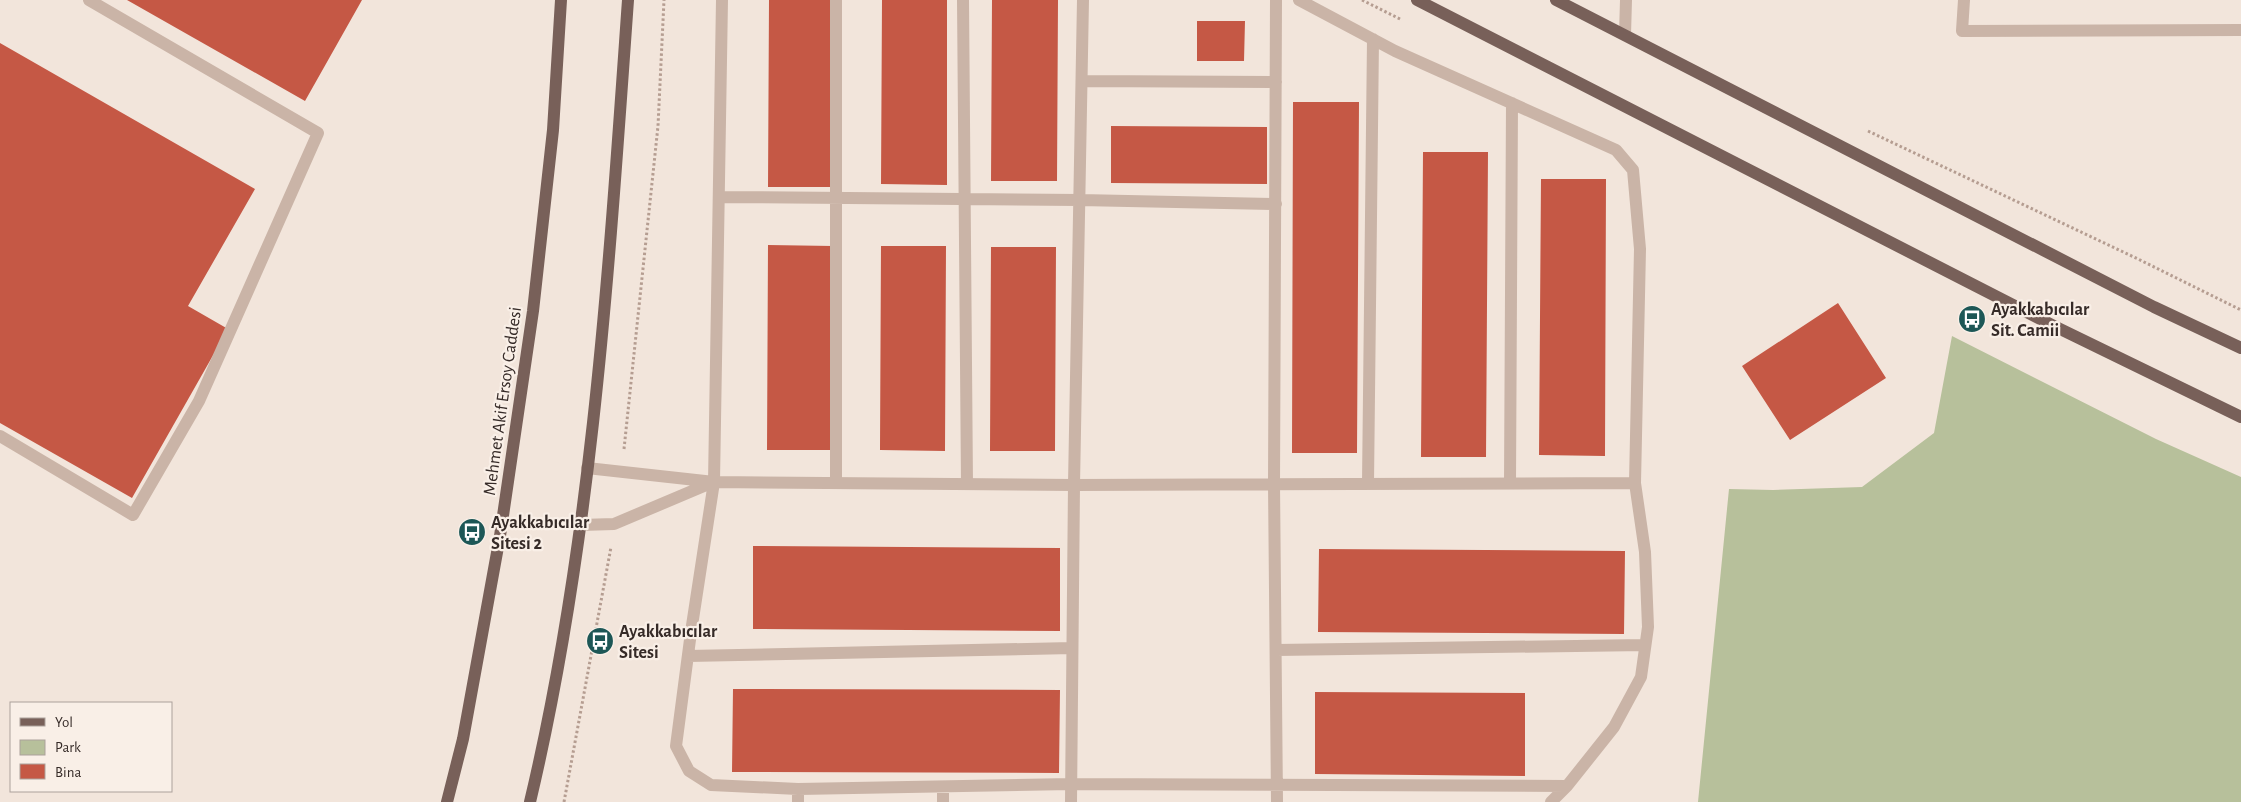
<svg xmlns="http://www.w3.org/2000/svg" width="2241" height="802" viewBox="0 0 2241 802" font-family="'Alegreya Sans',sans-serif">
<rect width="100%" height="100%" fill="#f2e5db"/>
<path fill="#b7c09b" d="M 1952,336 L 2156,439 L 2241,477 L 2241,802 L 1698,802 L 1729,489 L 1773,490 L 1862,487 L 1934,433 Z"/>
<path fill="#c55845" d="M 127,0 L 362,0 L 305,101 Z
M 769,0 L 834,0 L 834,187 L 768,187 Z
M 882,0 L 947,0 L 947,185 L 881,184 Z
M 992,0 L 1058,0 L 1057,181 L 991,181 Z
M 1197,21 L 1245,21 L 1244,61 L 1197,61 Z
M 0,43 L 255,189 L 188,306 L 228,329 L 132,498 L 0,423 Z
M 1293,102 L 1359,102 L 1357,453 L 1292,453 Z
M 1111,126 L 1267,127 L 1267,184 L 1111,183 Z
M 1423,152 L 1488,152 L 1486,457 L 1421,457 Z
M 1541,179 L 1606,179 L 1605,456 L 1539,455 Z
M 768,245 L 833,246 L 832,450 L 767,450 Z
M 881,246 L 946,246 L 945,451 L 880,450 Z
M 991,247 L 1056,247 L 1055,451 L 990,451 Z
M 1838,303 L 1886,378 L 1790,440 L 1742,366 Z
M 753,546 L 1060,548 L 1060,631 L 753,629 Z
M 1319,549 L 1625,551 L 1624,634 L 1318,632 Z
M 733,689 L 1060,690 L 1059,773 L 732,772 Z
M 1315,692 L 1525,693 L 1525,776 L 1315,774 Z"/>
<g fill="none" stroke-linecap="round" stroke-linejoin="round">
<path stroke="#b59d91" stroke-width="3" stroke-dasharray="2.5 2.5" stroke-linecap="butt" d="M 1362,0 L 1402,20
M 1868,131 L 2138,259 L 2241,310
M 624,449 L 658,126 L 664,0
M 564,802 L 611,547"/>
<path stroke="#cab4a7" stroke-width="12" d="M 722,0 L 714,482 L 691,632 L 676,746 L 689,771 L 711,785 L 798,789 L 798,802
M 963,0 L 967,484
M 1276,0 L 1274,484 L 1277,802
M 1299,0 L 1395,51 L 1616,150 L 1633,170 L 1640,249 L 1635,483 L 1645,552 L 1648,627 L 1641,677 L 1614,727 L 1567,786 L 1551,802
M 1964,0 L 1962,31 L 2241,30
M 1625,35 L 1626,0
M 1082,81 L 1276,82
M 720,197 L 1080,200 L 1276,204
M 0,436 L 133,515 L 199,401 L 318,133 L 89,0
M 587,468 L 714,482 L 1074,485 L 1635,483
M 836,483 L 836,0
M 1510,483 L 1512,103
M 1368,484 L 1373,39
M 581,525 L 614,524 L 711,483
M 1276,650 L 1645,645
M 688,656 L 1072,648
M 943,787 L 943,802
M 798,789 L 1071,784 L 1567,786
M 1071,802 L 1074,485 L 1083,0"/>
<path stroke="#786059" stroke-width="12" d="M 1417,0 L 2056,327 L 2241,417
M 1556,0 L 2154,307 L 2241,348
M 447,802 L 463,739 L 500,536 L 533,311 L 553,130 L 561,0
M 530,802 C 592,541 609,267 628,0"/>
</g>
<defs>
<g id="bus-disc" transform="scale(1.4375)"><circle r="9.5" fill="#1d5756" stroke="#f9efe7"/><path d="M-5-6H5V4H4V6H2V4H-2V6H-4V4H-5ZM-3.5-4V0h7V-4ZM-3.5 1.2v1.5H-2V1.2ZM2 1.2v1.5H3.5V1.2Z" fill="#fff"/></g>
</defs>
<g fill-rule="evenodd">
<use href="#bus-disc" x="1972" y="319"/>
<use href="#bus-disc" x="472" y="532"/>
<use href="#bus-disc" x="600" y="641"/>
</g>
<g text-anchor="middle" stroke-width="4.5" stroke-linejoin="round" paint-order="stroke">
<g font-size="18" font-weight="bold" fill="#362b28" stroke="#f9efe7" text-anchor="start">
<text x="1991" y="315">Ayakkabıcılar<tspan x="1991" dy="21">Sit. Camii</tspan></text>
<text x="491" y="528">Ayakkabıcılar<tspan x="491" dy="21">Sitesi 2</tspan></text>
<text x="619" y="637">Ayakkabıcılar<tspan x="619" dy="21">Sitesi</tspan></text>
</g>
<g font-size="18" fill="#362b28" stroke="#f9efe7">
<text transform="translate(502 401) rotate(-82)" y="6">Mehmet Akif Ersoy Caddesi</text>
</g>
</g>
<rect x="10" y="702" width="162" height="90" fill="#f9efe7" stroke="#aba19b"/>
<rect x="20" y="718" width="25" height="8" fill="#786059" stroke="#aba19b"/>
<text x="55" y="727" font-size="15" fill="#362b28">Yol</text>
<rect x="20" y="740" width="25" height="15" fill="#b7c09b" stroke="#aba19b"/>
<text x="55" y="752" font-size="15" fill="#362b28">Park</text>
<rect x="20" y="764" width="25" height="15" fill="#c55845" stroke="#aba19b"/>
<text x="55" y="777" font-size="15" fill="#362b28">Bina</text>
</svg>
